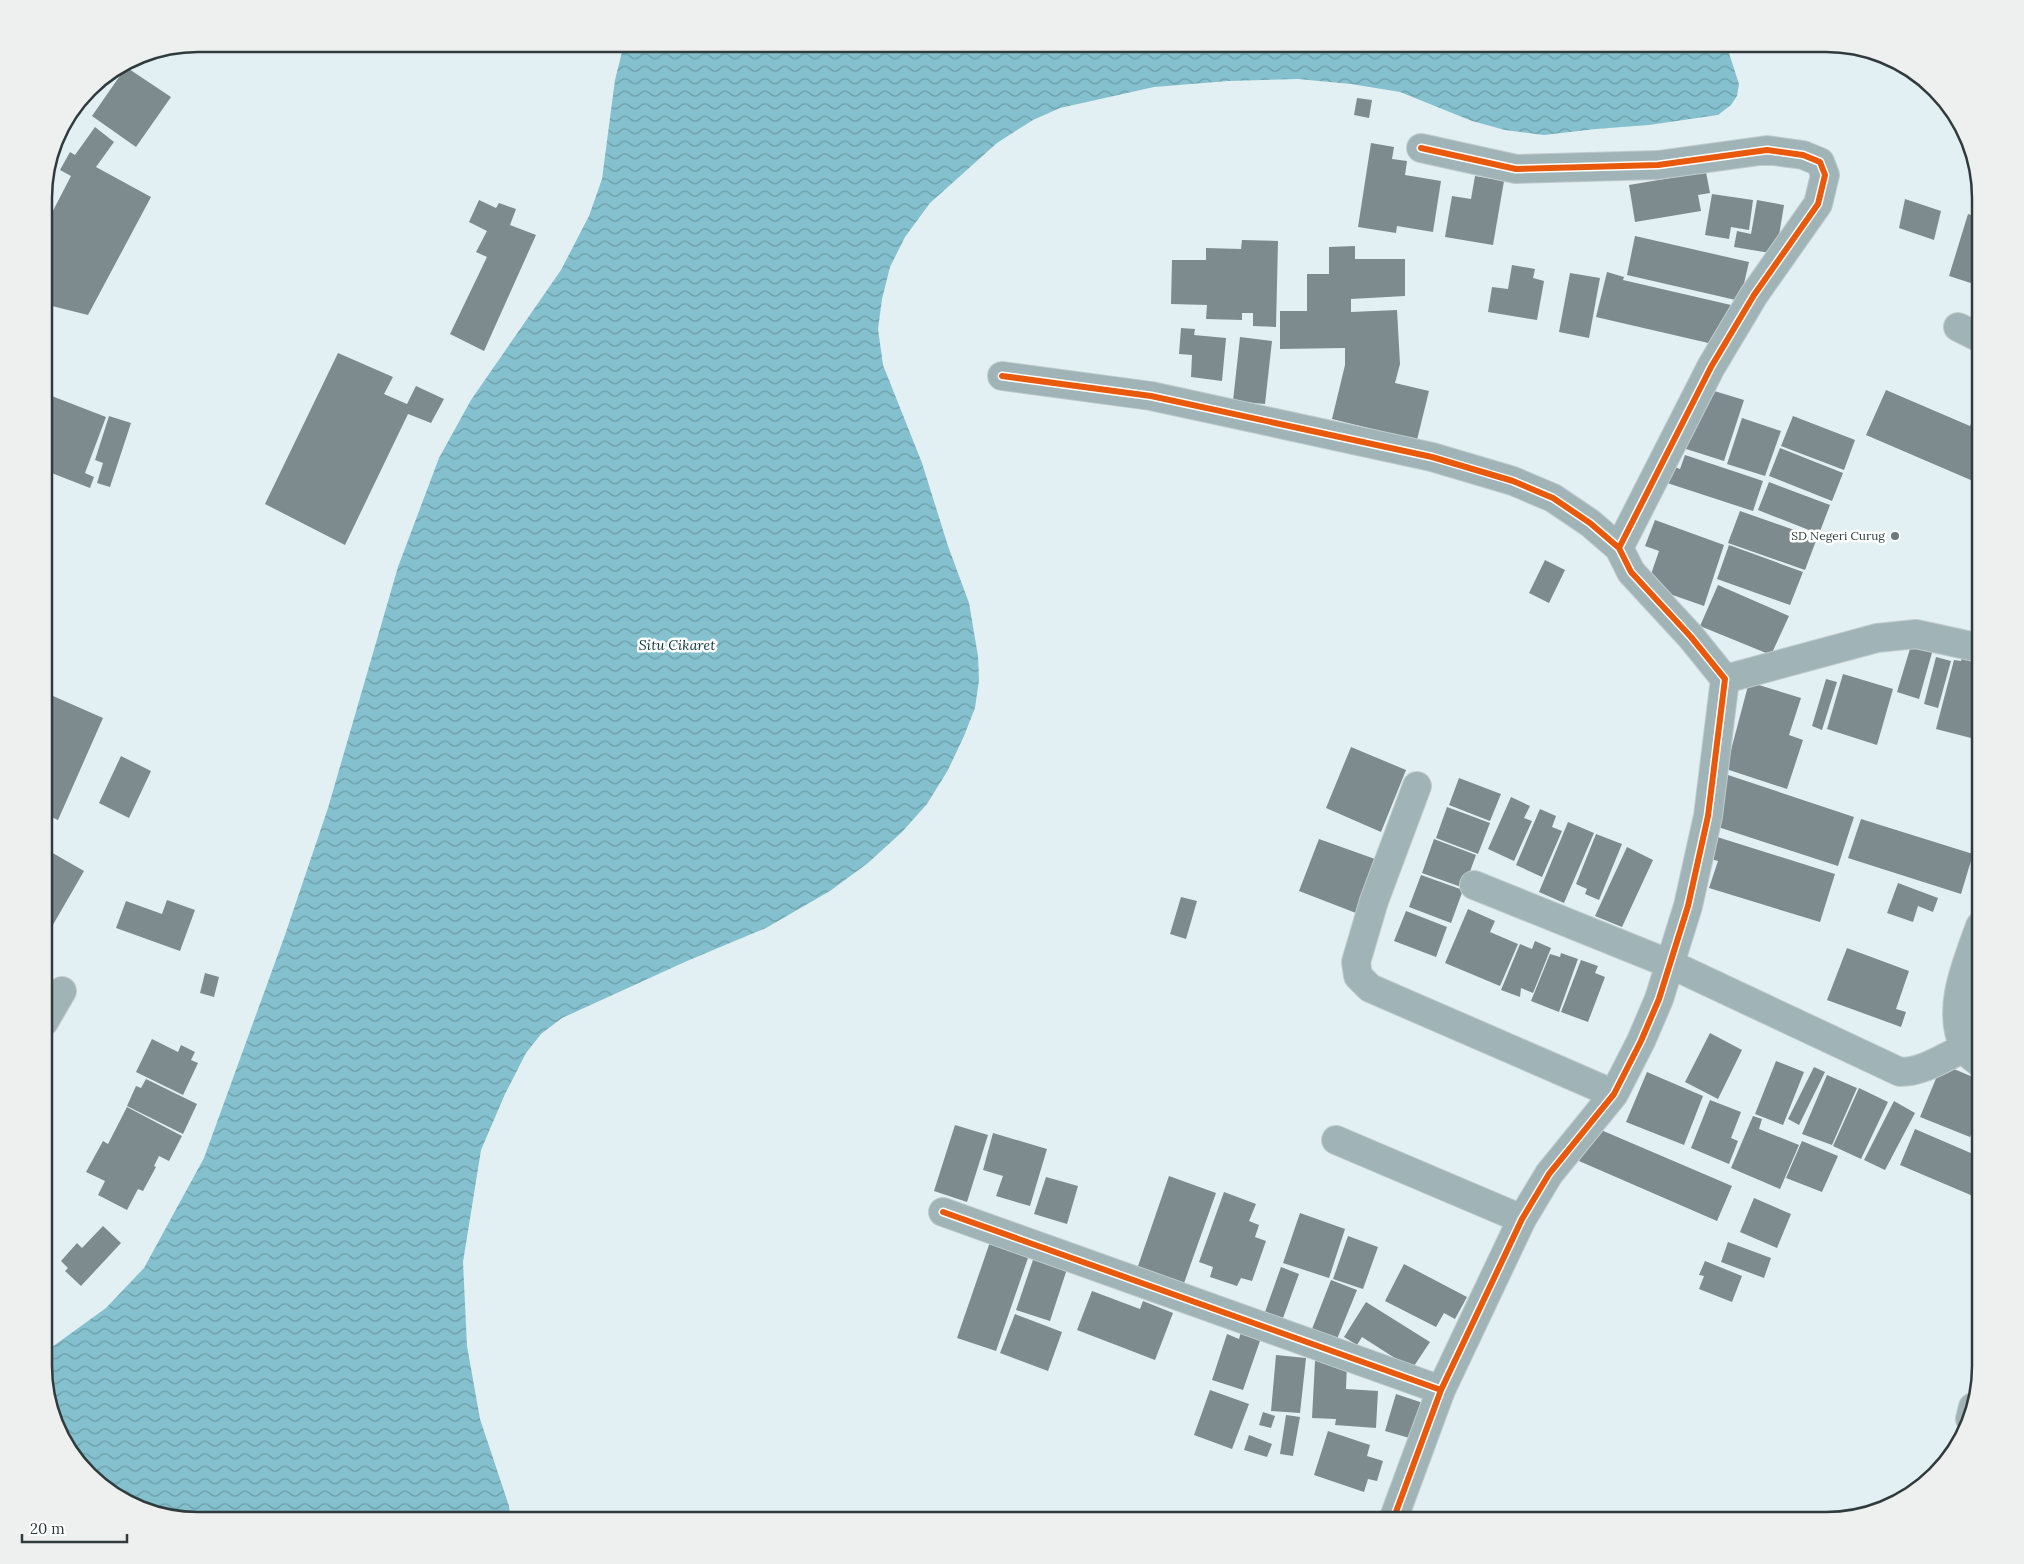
<svg xmlns="http://www.w3.org/2000/svg" width="2024" height="1564" viewBox="0 0 2024 1564" font-family="Lora,serif">
<defs>
<pattern id="water-waves" width="16" height="10" patternUnits="userSpaceOnUse" patternTransform="scale(1.25)"><rect width="16" height="10" fill="#84c0cd"/><path d="M0 5q4-4 8 0t8 0" fill="none" stroke="#6c9da8"/></pattern>
</defs>
<rect width="100%" height="100%" fill="#e2f0f4"/>
<path fill="url(#water-waves)" d="M 624,44 L 1726,44 L 1739,84 L 1737,96 L 1731,105 L 1718,115 L 1649,125 L 1596,129 L 1544,135 L 1505,130 L 1472,121 L 1400,92 L 1351,84 L 1298,79 L 1228,81 L 1154,87 L 1060,108 L 1033,120 L 997,143 L 930,203 L 905,237 L 890,267 L 882,299 L 878,329 L 883,365 L 922,463 L 948,546 L 969,603 L 978,656 L 979,680 L 975,708 L 964,736 L 948,770 L 927,804 L 902,832 L 868,863 L 830,891 L 766,928 L 687,961 L 562,1018 L 541,1034 L 526,1053 L 505,1094 L 481,1150 L 463,1262 L 467,1346 L 480,1419 L 509,1506 L 511,1520 L 198,1520 L 148,1512 L 104,1488 L 60,1434 L 44,1375 L 44,1351 L 52,1347 L 106,1308 L 144,1268 L 204,1158 L 285,935 L 328,808 L 398,567 L 439,458 L 471,400 L 561,270 L 589,216 L 602,179 L 615,80 Z"/>
<path fill="#7d8b8f" d="M 126,67 L 171,97 L 136,147 L 92,116 Z
M 1357,98 L 1372,100 L 1369,118 L 1354,115 Z
M 74,111 L 76,112 L 54,145 L 56,139 Z
M 95,127 L 114,142 L 96,167 L 151,197 L 88,315 L 44,304 L 44,228 L 71,176 L 60,170 L 70,152 L 75,155 Z
M 1371,143 L 1394,147 L 1392,159 L 1407,161 L 1405,175 L 1441,181 L 1433,232 L 1397,226 L 1396,233 L 1358,227 Z
M 1706,172 L 1710,193 L 1698,195 L 1701,211 L 1635,222 L 1629,185 Z
M 1475,176 L 1504,181 L 1493,245 L 1445,237 L 1452,196 L 1471,199 Z
M 1712,194 L 1753,200 L 1749,230 L 1731,227 L 1729,239 L 1705,235 Z
M 1905,199 L 1941,211 L 1934,240 L 1899,228 Z
M 479,200 L 496,208 L 499,203 L 516,209 L 510,225 L 536,235 L 484,351 L 450,334 L 487,257 L 476,252 L 487,231 L 469,222 Z
M 1757,200 L 1784,205 L 1776,254 L 1734,247 L 1737,231 L 1751,234 Z
M 1968,214 L 1980,218 L 1980,286 L 1949,276 Z
M 1635,236 L 1749,262 L 1740,301 L 1627,275 Z
M 1242,240 L 1278,241 L 1276,327 L 1253,326 L 1253,313 L 1242,313 L 1242,320 L 1206,319 L 1207,305 L 1171,304 L 1172,260 L 1206,260 L 1206,248 L 1241,249 Z
M 1355,246 L 1355,259 L 1405,259 L 1405,296 L 1351,299 L 1351,312 L 1397,310 L 1400,364 L 1395,383 L 1429,391 L 1417,440 L 1332,419 L 1345,365 L 1345,348 L 1280,349 L 1280,311 L 1307,311 L 1307,274 L 1329,274 L 1329,247 Z
M 1512,265 L 1535,269 L 1533,278 L 1544,281 L 1537,320 L 1488,312 L 1492,287 L 1508,289 Z
M 1607,272 L 1624,277 L 1623,280 L 1731,305 L 1723,341 L 1717,345 L 1596,317 Z
M 1570,273 L 1600,278 L 1589,338 L 1559,332 Z
M 1181,328 L 1195,329 L 1194,335 L 1226,338 L 1222,381 L 1191,377 L 1192,355 L 1179,354 Z
M 1240,337 L 1272,341 L 1265,404 L 1233,401 Z
M 338,353 L 393,377 L 384,394 L 407,404 L 416,386 L 444,399 L 431,423 L 408,414 L 345,545 L 265,504 Z
M 1711,390 L 1744,400 L 1724,461 L 1683,448 Z
M 1886,390 L 1970,426 L 1980,403 L 1980,484 L 1866,435 Z
M 44,393 L 106,417 L 85,473 L 94,477 L 90,488 L 44,470 Z
M 109,416 L 131,423 L 110,487 L 97,483 L 103,463 L 95,460 Z
M 1793,416 L 1855,440 L 1844,470 L 1781,446 Z
M 1742,418 L 1781,431 L 1765,476 L 1727,464 Z
M 1780,448 L 1843,473 L 1832,501 L 1769,476 Z
M 1685,455 L 1763,481 L 1753,511 L 1661,481 L 1667,464 L 1680,469 Z
M 1769,482 L 1830,505 L 1819,534 L 1758,510 Z
M 1740,511 L 1817,538 L 1805,570 L 1728,543 Z
M 1655,520 L 1724,545 L 1704,606 L 1647,586 L 1659,551 L 1645,546 Z
M 1729,545 L 1803,572 L 1790,605 L 1717,579 Z
M 1545,560 L 1565,570 L 1549,603 L 1529,593 Z
M 1718,585 L 1789,616 L 1771,655 L 1700,626 Z
M 1912,642 L 1933,649 L 1919,699 L 1897,692 Z
M 1936,657 L 1951,661 L 1938,708 L 1924,704 Z
M 1962,657 L 1980,661 L 1980,718 L 1975,739 L 1936,729 L 1954,660 L 1961,661 Z
M 1843,674 L 1893,689 L 1877,745 L 1827,729 Z
M 1826,679 L 1837,682 L 1822,730 L 1812,726 Z
M 1749,682 L 1801,698 L 1789,735 L 1803,740 L 1787,789 L 1726,769 Z
M 44,692 L 103,718 L 58,820 L 44,814 Z
M 1351,747 L 1406,770 L 1381,832 L 1326,808 Z
M 121,756 L 151,771 L 129,818 L 99,803 Z
M 1728,775 L 1854,817 L 1838,866 L 1712,825 Z
M 1459,778 L 1501,794 L 1490,821 L 1449,805 Z
M 1511,797 L 1530,806 L 1524,818 L 1532,821 L 1514,861 L 1488,849 Z
M 1447,807 L 1490,823 L 1478,854 L 1436,838 Z
M 1540,809 L 1556,816 L 1552,827 L 1562,831 L 1542,877 L 1516,865 Z
M 1861,819 L 1973,854 L 1961,894 L 1848,858 Z
M 1568,822 L 1594,833 L 1564,903 L 1539,892 Z
M 1596,834 L 1622,844 L 1599,900 L 1585,894 L 1587,889 L 1576,884 Z
M 1714,836 L 1835,874 L 1820,922 L 1709,888 L 1718,861 L 1707,858 Z
M 1319,839 L 1375,859 L 1356,913 L 1299,891 Z
M 1434,839 L 1476,855 L 1464,888 L 1422,873 Z
M 1627,847 L 1653,860 L 1622,927 L 1595,916 Z
M 44,848 L 84,871 L 50,930 L 44,926 Z
M 1421,875 L 1463,890 L 1451,923 L 1409,907 Z
M 1898,883 L 1938,898 L 1933,912 L 1918,906 L 1913,922 L 1887,913 Z
M 1181,897 L 1197,901 L 1186,939 L 1170,934 Z
M 167,900 L 195,910 L 180,951 L 116,928 L 126,901 L 162,914 Z
M 1468,909 L 1495,921 L 1490,932 L 1518,944 L 1500,986 L 1445,963 Z
M 1406,911 L 1447,927 L 1436,957 L 1394,941 Z
M 1535,941 L 1551,948 L 1533,993 L 1521,988 L 1520,997 L 1501,990 L 1520,944 L 1532,949 Z
M 1847,948 L 1909,971 L 1896,1009 L 1906,1012 L 1901,1027 L 1827,1000 Z
M 1561,953 L 1578,959 L 1559,1012 L 1531,1001 L 1550,954 L 1560,957 Z
M 1581,960 L 1598,966 L 1595,973 L 1605,977 L 1588,1022 L 1561,1012 Z
M 205,973 L 219,977 L 214,997 L 200,993 Z
M 1977,999 L 1980,1000 L 1980,1054 L 1966,1032 Z
M 1710,1033 L 1742,1050 L 1718,1099 L 1685,1082 Z
M 152,1039 L 178,1052 L 181,1045 L 195,1052 L 191,1060 L 198,1063 L 183,1095 L 136,1072 Z
M 1776,1061 L 1804,1072 L 1783,1125 L 1755,1114 Z
M 1942,1064 L 1980,1080 L 1980,1112 L 1970,1137 L 1920,1117 Z
M 1814,1067 L 1825,1072 L 1799,1125 L 1788,1119 Z
M 1647,1072 L 1703,1096 L 1684,1145 L 1626,1122 Z
M 1827,1075 L 1857,1088 L 1832,1145 L 1802,1134 Z
M 146,1079 L 197,1104 L 183,1134 L 127,1106 L 136,1086 L 141,1088 Z
M 1859,1088 L 1888,1102 L 1861,1159 L 1833,1146 Z
M 1710,1100 L 1741,1112 L 1731,1138 L 1738,1141 L 1729,1164 L 1691,1148 Z
M 1894,1101 L 1915,1113 L 1885,1170 L 1864,1160 Z
M 127,1107 L 182,1136 L 169,1161 L 159,1156 L 154,1166 L 156,1167 L 143,1191 L 138,1189 L 127,1210 L 98,1195 L 105,1181 L 86,1172 L 103,1141 L 108,1144 Z
M 1753,1116 L 1762,1119 L 1759,1129 L 1799,1145 L 1780,1189 L 1731,1168 Z
M 955,1125 L 988,1135 L 967,1202 L 934,1191 Z
M 1594,1127 L 1732,1186 L 1717,1221 L 1579,1161 Z
M 1915,1129 L 1980,1157 L 1980,1199 L 1900,1165 Z
M 993,1133 L 1047,1149 L 1030,1206 L 996,1196 L 1003,1176 L 983,1170 Z
M 1802,1141 L 1838,1156 L 1822,1192 L 1786,1178 Z
M 1169,1176 L 1216,1193 L 1183,1286 L 1137,1269 Z
M 1046,1177 L 1078,1186 L 1067,1224 L 1034,1214 Z
M 1224,1192 L 1256,1204 L 1249,1221 L 1259,1225 L 1255,1237 L 1266,1241 L 1252,1281 L 1241,1278 L 1237,1286 L 1210,1277 L 1213,1267 L 1199,1262 Z
M 1754,1198 L 1791,1214 L 1777,1248 L 1740,1232 Z
M 1300,1213 L 1345,1229 L 1329,1278 L 1283,1263 Z
M 103,1226 L 121,1243 L 81,1286 L 65,1271 L 68,1268 L 61,1261 L 77,1243 L 82,1248 Z
M 1348,1236 L 1378,1247 L 1363,1289 L 1333,1279 Z
M 990,1242 L 1029,1255 L 996,1351 L 957,1338 Z
M 1728,1242 L 1771,1258 L 1764,1278 L 1721,1262 Z
M 1034,1257 L 1067,1269 L 1050,1321 L 1016,1310 Z
M 1705,1261 L 1742,1276 L 1732,1302 L 1699,1289 L 1704,1276 L 1699,1275 Z
M 1404,1264 L 1467,1297 L 1455,1319 L 1444,1313 L 1436,1327 L 1385,1301 Z
M 1281,1267 L 1299,1274 L 1283,1318 L 1265,1312 Z
M 44,1270 L 50,1276 L 44,1283 Z
M 1331,1280 L 1357,1290 L 1337,1339 L 1312,1329 Z
M 1092,1291 L 1140,1309 L 1143,1301 L 1173,1313 L 1155,1360 L 1077,1330 Z
M 1366,1302 L 1430,1342 L 1412,1369 L 1362,1337 L 1357,1345 L 1344,1337 Z
M 1015,1314 L 1062,1332 L 1048,1371 L 1000,1353 Z
M 1242,1328 L 1262,1335 L 1243,1390 L 1212,1380 L 1227,1334 L 1239,1339 Z
M 1276,1355 L 1306,1358 L 1300,1413 L 1271,1411 Z
M 1315,1361 L 1347,1362 L 1346,1389 L 1378,1391 L 1376,1428 L 1335,1425 L 1336,1419 L 1312,1418 Z
M 1210,1390 L 1249,1404 L 1232,1449 L 1194,1435 Z
M 1396,1394 L 1423,1403 L 1413,1439 L 1385,1431 Z
M 1263,1412 L 1275,1416 L 1271,1428 L 1259,1425 Z
M 1286,1415 L 1300,1417 L 1293,1456 L 1280,1454 Z
M 1328,1431 L 1370,1445 L 1367,1456 L 1383,1461 L 1377,1481 L 1368,1479 L 1364,1492 L 1314,1475 Z
M 1249,1435 L 1272,1444 L 1267,1457 L 1244,1450 Z"/>
<g fill="none" stroke-linecap="round" stroke-linejoin="round">
<g stroke="#c0cbce" stroke-width="30">
<path id="minor" d="M 1421,148 L 1516,169 L 1658,165 L 1767,150 L 1803,155 L 1820,162 L 1825,175 L 1818,204 L 1754,295 L 1711,367 L 1619,548
M 1958,327 L 1980,338
M 1002,376 L 1151,396 L 1432,457 L 1513,481 L 1553,498 L 1590,523 L 1619,548 L 1631,572 L 1691,637 L 1725,679 L 1708,816 L 1688,906 L 1659,999 L 1641,1041 L 1614,1094 L 1549,1174 L 1522,1219 L 1441,1390 L 1393,1520
M 1725,679 L 1877,638 L 1916,634 L 1980,648
M 1417,786 L 1374,901 L 1356,962 L 1358,976 L 1370,988 L 1614,1094
M 1474,885 L 1670,964 L 1900,1072 C 1923,1072 1943,1058 1964,1048
M 1980,926 C 1967,963 1946,1008 1964,1047 C 1966,1053 1975,1059 1980,1063
M 44,1022 L 62,991
M 1336,1140 L 1522,1219
M 943,1212 L 1441,1390
M 1970,1419 L 1973,1407"/>
</g>
<use href="#minor" stroke="#a0b4b8" stroke-width="28"/>
<g stroke="#fff" stroke-width="9">
<path id="cycleway" d="M 1421,148 L 1516,169 L 1658,165 L 1767,150 L 1803,155 L 1820,162 L 1825,175 L 1818,204 L 1754,295 L 1711,367 L 1619,548
M 1002,376 L 1151,396 L 1432,457 L 1513,481 L 1553,498 L 1590,523 L 1619,548 L 1631,572 L 1691,637 L 1725,679 L 1708,816 L 1688,906 L 1659,999 L 1641,1041 L 1614,1094 L 1549,1174 L 1522,1219 L 1441,1390 L 1393,1520
M 943,1212 L 1441,1390"/>
</g>
<use href="#cycleway" stroke="#e8590c" stroke-width="6"/>
</g>
<circle fill="#6e7a7d" stroke="#fff" stroke-width="2" cx="1895" cy="536" r="5"/>
<g text-anchor="middle" stroke-width="5" stroke-linejoin="round" paint-order="stroke">
<g font-size="12" fill="#303b3d" stroke="#fff" text-anchor="end">
<text x="1885" y="540">SD Negeri Curug</text>
</g>
<g font-size="14" font-style="italic" fill="#0a3239" stroke="#fff">
<text x="677" y="650">Situ Cikaret</text>
</g>
</g>
<path d="M0 0H2024V1564H0ZM198 52H1826A146 146 0 0 1 1972 198V1366A146 146 0 0 1 1826 1512H198A146 146 0 0 1 52 1366V198A146 146 0 0 1 198 52Z" fill="#eeefef" fill-rule="evenodd"/>
<path fill="none" stroke="#303b3d" stroke-width="2.5" d="M198 52H1826A146 146 0 0 1 1972 198V1366A146 146 0 0 1 1826 1512H198A146 146 0 0 1 52 1366V198A146 146 0 0 1 198 52Z"/>
<path d="M22 1534v8h105v-8" fill="none" stroke="#303b3d" stroke-width="2.5"/>
<text x="30" y="1534" font-size="15" fill="#303b3d" stroke="#ffffff" stroke-width="4" paint-order="stroke">20 m</text>
</svg>
